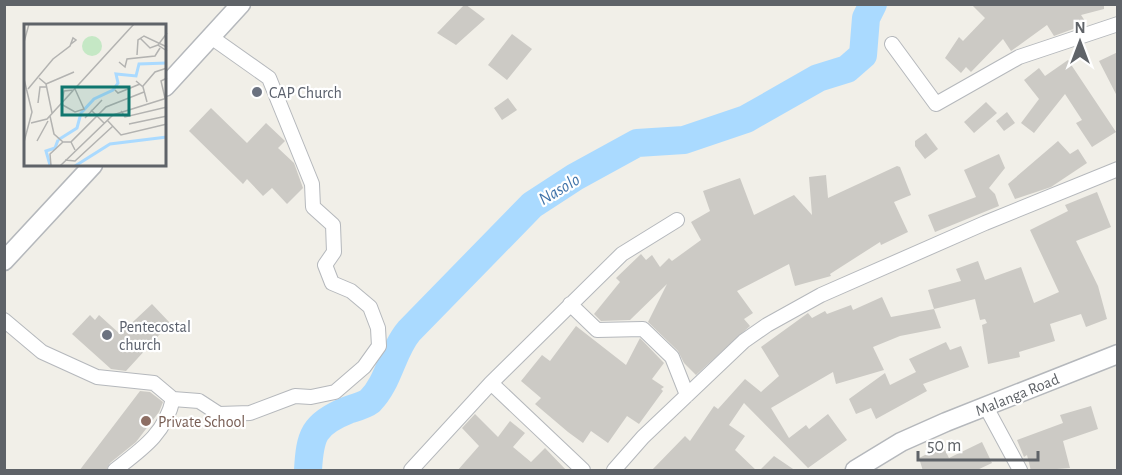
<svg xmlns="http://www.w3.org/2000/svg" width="1122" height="475" viewBox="0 0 1122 475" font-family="'Alegreya Sans',sans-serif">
<rect width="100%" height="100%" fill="#f1efe8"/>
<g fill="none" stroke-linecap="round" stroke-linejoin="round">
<path stroke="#aadaff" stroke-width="28" d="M 308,470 C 310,436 313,424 348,410 C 354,408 365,405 370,401 C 389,382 392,351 409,331 L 532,205 L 575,177 L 637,143 L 684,140 L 746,119 L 818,78 L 847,69 L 863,55 L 866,18 L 873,4"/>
</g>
<path fill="#cccac5" d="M 465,4 L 485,19 L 456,45 L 437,33 Z
M 971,4 L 1104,4 L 1104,9 L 1081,15 L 1085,21 L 1073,29 L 1054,36 L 1047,25 L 1011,51 L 1003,39 L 971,72 L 966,67 L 961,73 L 945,58 L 959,37 L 963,41 L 985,18 Z
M 512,34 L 532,49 L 507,80 L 488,65 Z
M 1118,52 L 1118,98 L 1099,61 Z
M 1068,60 L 1116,132 L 1092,147 L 1076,123 L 1082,120 L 1065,94 L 1034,133 L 1021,123 L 1039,99 L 1024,80 L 1039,68 L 1045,76 Z
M 508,98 L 517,110 L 502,120 L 494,108 Z
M 986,102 L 997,113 L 974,133 L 964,122 Z
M 211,108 L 247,143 L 266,123 L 285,141 L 278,148 L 294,163 L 303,188 L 287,204 L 272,188 L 263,196 L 247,179 L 243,184 L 189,131 Z
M 1007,112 L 1015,123 L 1004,131 L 996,121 Z
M 926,133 L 938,149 L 925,159 L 915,146 L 915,141 Z
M 1058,141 L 1070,154 L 1078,149 L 1087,163 L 1051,187 L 1015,199 L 1008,184 Z
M 999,154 L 1005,168 L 989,188 L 995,194 L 999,206 L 935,232 L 928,215 L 976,197 L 964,170 Z
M 897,166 L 900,167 L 911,195 L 894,202 L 908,232 L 881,245 L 880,242 L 830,274 L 831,276 L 795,286 L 789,264 L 737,291 L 753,313 L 744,319 L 750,326 L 696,375 L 684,363 L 678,351 L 648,322 L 667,284 L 630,320 L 601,321 L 594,314 L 620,282 L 616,278 L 641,254 L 646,260 L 652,255 L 660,267 L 669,258 L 672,261 L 701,240 L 691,222 L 710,211 L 703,191 L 740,178 L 754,215 L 794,195 L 812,215 L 809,177 L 826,175 L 828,198 Z
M 1097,192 L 1111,227 L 1076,241 L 1098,286 L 1107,319 L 1086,327 L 1081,314 L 1050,324 L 1055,341 L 1019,352 L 1020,357 L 988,364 L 982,325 L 987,323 L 985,319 L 980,320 L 975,299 L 934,309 L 928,290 L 961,281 L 956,269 L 978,261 L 985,280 L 1021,267 L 1034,303 L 1059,292 L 1030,230 L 1068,211 L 1065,205 Z
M 882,297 L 891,317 L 934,309 L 941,328 L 900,336 L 873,347 L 884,370 L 836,384 L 833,372 L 771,408 L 789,438 L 806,425 L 809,429 L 828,414 L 847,440 L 808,468 L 744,403 L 729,425 L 745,436 L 735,450 L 757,471 L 651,471 L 685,436 L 690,441 L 714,406 L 718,409 L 745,379 L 761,392 L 779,376 L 761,347 L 808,313 L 812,318 L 825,311 L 827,314 L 851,305 L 853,310 Z
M 152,304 L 170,323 L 126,371 L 111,369 L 72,334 L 90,315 L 95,320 L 99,315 L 120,334 Z
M 576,326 L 626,365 L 640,338 L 664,363 L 652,379 L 664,387 L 661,389 L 663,391 L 639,424 L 627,416 L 608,443 L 591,431 L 583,443 L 568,432 L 535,404 L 541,398 L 521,381 L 542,355 L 550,361 Z
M 946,342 L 950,350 L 961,346 L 969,367 L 923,384 L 927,391 L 876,419 L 871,408 L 856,414 L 849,399 L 885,373 L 890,385 L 916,372 L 909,359 Z
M 140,391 L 150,392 L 163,402 L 159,412 L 136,442 L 110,463 L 106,471 L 79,471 Z
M 1091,406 L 1098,429 L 1063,441 L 1070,468 L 1031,471 L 1027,455 L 1024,457 L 1017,440 L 1063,423 L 1060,415 Z
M 475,414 L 498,437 L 510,421 L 525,433 L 513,447 L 531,462 L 545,448 L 567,471 L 457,471 L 479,446 L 462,428 Z
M 982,442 L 992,463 L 975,471 L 923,471 L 919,458 L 943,446 L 949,458 Z
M 774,456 L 796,471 L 759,471 Z"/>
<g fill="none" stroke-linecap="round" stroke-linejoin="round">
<g stroke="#b5b8bc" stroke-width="16">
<path id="minor" d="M 892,44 L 936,104 L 1019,57 L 1118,24
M 570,304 L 597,330 L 643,329 L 672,357 L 687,395
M 4,320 L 42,352 L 97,377 L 154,383 L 173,399 L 199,401 L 219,414 L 250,413 L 295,396 L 311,397 L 335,392 L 364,367 L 379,346 L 378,328 L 370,307 L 351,291 L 332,283 L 325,265 L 334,252 L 333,225 L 313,207 L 312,184 L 269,78 L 211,37
M 491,383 L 583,470
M 986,407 L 1020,470
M 115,470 C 142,449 165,434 173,399
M 411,470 L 491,383 L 622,254 L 677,220
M 614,470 L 643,437 L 744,341 L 767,325 L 821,295 L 985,223 L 1118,169"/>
</g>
<g stroke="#b5b8bc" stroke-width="21">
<path id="tertiary" d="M 165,87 L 241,4
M 4,261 L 93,165
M 855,470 L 901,442 L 946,422 L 1118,354"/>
</g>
<use href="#minor" stroke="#fff" stroke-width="14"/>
<use href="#tertiary" stroke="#fff" stroke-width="18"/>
</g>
<g fill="#6b7280" stroke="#fff" stroke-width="2">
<circle cx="257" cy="92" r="6"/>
<circle cx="107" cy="335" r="6"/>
</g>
<circle fill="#8d6e63" stroke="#fff" stroke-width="2" cx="146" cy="421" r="6"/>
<g text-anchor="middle" stroke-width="4.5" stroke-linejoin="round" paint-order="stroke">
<g font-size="16" fill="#5b616d" stroke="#fff" text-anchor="start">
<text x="269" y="98">CAP Church</text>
<text x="119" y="332">Pentecostal<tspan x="119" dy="18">church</tspan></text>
</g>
<g font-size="16" fill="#5f6368" stroke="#fff">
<text transform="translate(1017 394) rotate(-22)" y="6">Malanga Road</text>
</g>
<g font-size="16" fill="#785e54" stroke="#fff" text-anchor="start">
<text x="158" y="427">Private School</text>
</g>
<g font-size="18" font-style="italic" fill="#4174aa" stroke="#fff">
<text transform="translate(559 189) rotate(-31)" y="6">Nasolo</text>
</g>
</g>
<g transform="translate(24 24)">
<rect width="142" height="142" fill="#f1efe8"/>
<path d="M58 22a10 10 0 1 1 20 0a10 10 0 1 1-20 0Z" fill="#c5e8c5"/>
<path fill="none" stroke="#aadaff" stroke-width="3" d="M 114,44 L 115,40 L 143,39M 34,116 L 53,104 L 57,89 L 70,75 L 89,66 L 94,59 L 92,50 L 112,52 L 114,44M 26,141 L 22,127 L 31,124 L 34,116M 51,142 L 86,120 L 143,113"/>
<path fill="none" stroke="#b3b3b1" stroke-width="1.5" d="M 143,9 L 134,21 L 143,27M 116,14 L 126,24 L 134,21M 0,18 L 5,0M 113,31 L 114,16 L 120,12 L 143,23M 95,38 L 101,43 L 103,35 L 131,32 L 136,24M 15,54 L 22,60 L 28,89M 0,55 L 8,88 L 0,118M 112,57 L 119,63 L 123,78M 22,60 L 50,48M 119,62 L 131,48 L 143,44M 4,65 L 29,35 L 46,22 L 49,14 L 52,16 L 47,20M 91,66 L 94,69 L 116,60M 141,74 L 137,57 L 143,54M 14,79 L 16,63 L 22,63M 38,79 L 40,67 L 50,66M 37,80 L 51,88 L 60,85 L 51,65M 67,86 L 80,99M 97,87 L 101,93 L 143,83M 26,92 L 30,110 L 39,118M 61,94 L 78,76M 83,96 L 97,111 L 143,100M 7,99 L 23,95 L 110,0M 105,100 L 143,92M 13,117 L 24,97M 51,126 L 47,118 L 82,83 L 120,68M 41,136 L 51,137 L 89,102M 27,142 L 26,130 L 39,118 L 47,118M 36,142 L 89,91 L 143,74"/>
<path fill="#0f766e" fill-opacity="0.15" stroke="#0f766e" stroke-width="3" d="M 38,63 L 105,63 L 105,91 L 38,91 Z"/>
<rect width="142" height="142" fill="none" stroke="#5f6368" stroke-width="3"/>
</g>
<rect width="1122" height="475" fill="none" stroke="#5f6368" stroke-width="12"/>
<g transform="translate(1080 42)" stroke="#ffffff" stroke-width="4.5" paint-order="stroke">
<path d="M0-4.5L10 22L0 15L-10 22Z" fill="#5f6368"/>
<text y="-9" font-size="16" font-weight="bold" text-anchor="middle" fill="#5f6368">N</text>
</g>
<path d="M918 451v9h120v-9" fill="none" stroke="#5f6368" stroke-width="3"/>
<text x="927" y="451" font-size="18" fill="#5f6368" stroke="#ffffff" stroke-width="4.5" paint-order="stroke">50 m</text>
</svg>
